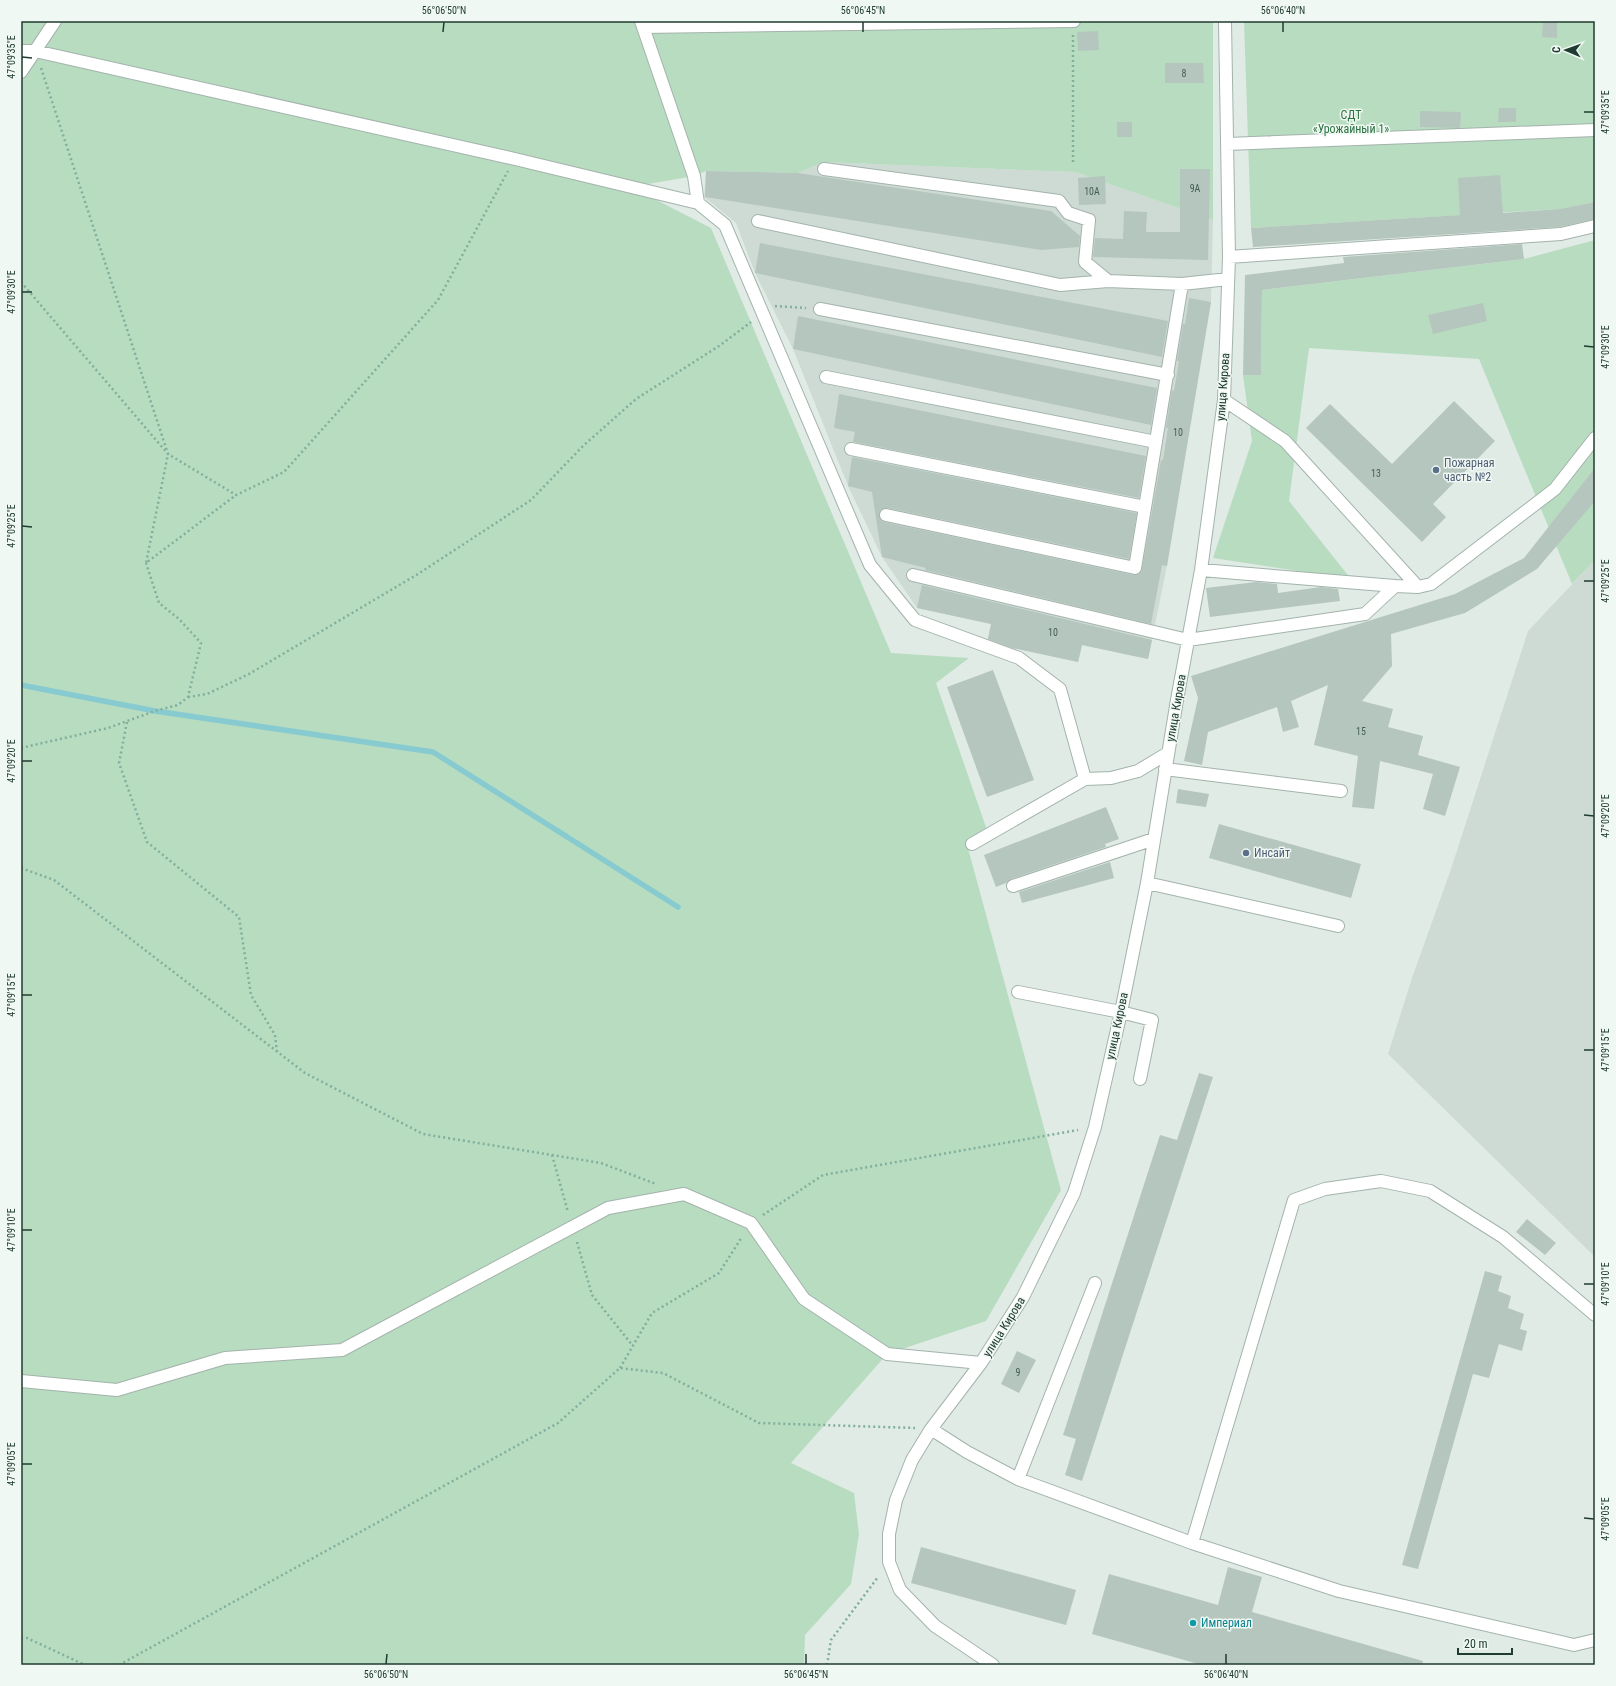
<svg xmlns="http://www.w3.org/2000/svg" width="1616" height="1686" viewBox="0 0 1616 1686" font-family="'Roboto Condensed',sans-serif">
<rect width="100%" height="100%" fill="#e0ebe5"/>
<path fill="#cedbd4" d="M 824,162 L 1075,172 L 1213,220 L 1211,302 L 1167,566 L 1148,659 L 1082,645 L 1078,662 L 987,642 L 991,624 L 917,608 L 882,557 L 848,486 L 793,349 L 755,273 L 736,223 L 704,197 L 706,171 L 798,173 Z
M 1595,560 L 1595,1257 L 1388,1054 L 1412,978 L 1451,869 L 1528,631 Z"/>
<path fill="#b8dcbf" d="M 21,21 L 1213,21 L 1213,220 L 1075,172 L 824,162 L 798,173 L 706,171 L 694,176 L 631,187 L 711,228 L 891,653 L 969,658 L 936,683 L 988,833 L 966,841 L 1061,1190 L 986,1321 L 887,1354 L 791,1463 L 854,1493 L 859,1534 L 851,1584 L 805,1635 L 804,1665 L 21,1665 Z
M 1244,21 L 1595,21 L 1595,202 L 1559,209 L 1251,228 Z
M 1595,240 L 1595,560 L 1572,584 L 1479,359 L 1309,348 L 1289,501 L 1351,579 L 1213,558 L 1252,441 L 1243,375 L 1261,375 L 1262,290 L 1524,259 Z"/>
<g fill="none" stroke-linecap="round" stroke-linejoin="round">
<path stroke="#87cbd1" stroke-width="5.5" d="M 21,685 L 155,711 L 433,752 L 678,907"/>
</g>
<path fill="#b5c6be" d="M 1543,21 L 1557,22 L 1557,38 L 1542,37 Z
M 1098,31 L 1099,50 L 1078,51 L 1077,32 Z
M 1165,63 L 1203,63 L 1204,83 L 1165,83 Z
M 1499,108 L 1516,108 L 1516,122 L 1498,122 Z
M 1420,111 L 1461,112 L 1460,128 L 1420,127 Z
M 1117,122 L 1132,122 L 1132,137 L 1117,137 Z
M 1180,169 L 1210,169 L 1208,260 L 1093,257 L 1095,238 L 1123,239 L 1124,211 L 1147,212 L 1146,232 L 1180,232 Z
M 706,171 L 798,173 L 1051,211 L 1080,236 L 1079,247 L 1041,250 L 705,197 Z
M 1500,175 L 1503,213 L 1559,209 L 1595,202 L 1595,219 L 1560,227 L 1253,247 L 1251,228 L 1460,215 L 1458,178 Z
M 1105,176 L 1106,204 L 1079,205 L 1078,178 Z
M 760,243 L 1168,321 L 1162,357 L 755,273 Z
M 1522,244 L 1524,259 L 1262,290 L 1261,375 L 1243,375 L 1245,275 L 1344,263 L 1343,257 Z
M 1189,298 L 1211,302 L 1167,566 L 1162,565 L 1151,624 L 925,570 L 926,568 L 882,557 L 872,492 L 848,486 L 852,457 L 1137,513 L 1129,559 L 888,508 L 881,510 L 879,514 L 881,520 L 884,522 L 1133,575 L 1140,573 L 1142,569 L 1161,460 L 1163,460 L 1168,428 L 1166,428 L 1172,390 L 1174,391 L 1179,361 L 1177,361 L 1183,324 L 1185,324 Z
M 1483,303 L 1487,321 L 1433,334 L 1428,315 Z
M 798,316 L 1157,388 L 1151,425 L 793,349 Z
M 839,394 L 1146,456 L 1139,498 L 853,442 L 855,432 L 834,428 Z
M 1454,401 L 1495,441 L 1433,504 L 1446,517 L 1422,542 L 1306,428 L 1330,404 L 1392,464 Z
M 1595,468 L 1595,501 L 1537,569 L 1465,613 L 1391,634 L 1392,666 L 1362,701 L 1393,709 L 1388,727 L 1423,736 L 1418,755 L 1460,767 L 1445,816 L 1423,809 L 1433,774 L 1380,761 L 1374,809 L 1352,807 L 1358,756 L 1314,745 L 1328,685 L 1291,701 L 1299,727 L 1283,732 L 1277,707 L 1208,732 L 1202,765 L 1184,761 L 1198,698 L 1191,676 L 1455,594 L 1524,558 Z
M 1256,582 L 1277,584 L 1278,593 L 1321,587 L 1338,589 L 1340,601 L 1210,617 L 1206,588 Z
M 922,585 L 1152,640 L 1148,659 L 1082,645 L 1078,662 L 1012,648 L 988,639 L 991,624 L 917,608 Z
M 993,670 L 1034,780 L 987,797 L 947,687 Z
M 1178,789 L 1209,794 L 1206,807 L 1176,803 Z
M 1106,807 L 1119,839 L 1105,844 L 1106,847 L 1011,879 L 1006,883 L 996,887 L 984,855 Z
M 1219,824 L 1361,864 L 1351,898 L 1209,858 Z
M 1110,862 L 1114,878 L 1022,903 L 1019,892 Z
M 1199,1073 L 1213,1077 L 1082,1481 L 1065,1475 L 1076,1439 L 1063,1435 L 1160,1135 L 1177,1140 Z
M 1527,1219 L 1556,1243 L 1545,1255 L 1516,1232 Z
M 1485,1271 L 1502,1276 L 1498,1291 L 1511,1296 L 1508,1308 L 1524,1314 L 1520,1329 L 1527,1331 L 1522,1351 L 1499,1344 L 1489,1378 L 1473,1374 L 1418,1569 L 1402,1565 Z
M 1017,1351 L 1036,1360 L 1019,1393 L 1001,1384 Z
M 921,1547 L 1076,1590 L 1066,1625 L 911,1583 Z
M 1228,1567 L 1262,1577 L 1252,1612 L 1423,1661 L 1422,1665 L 1202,1665 L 1092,1634 L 1109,1574 L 1218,1605 Z"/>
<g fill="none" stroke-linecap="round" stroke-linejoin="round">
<g stroke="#a3b3ac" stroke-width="14">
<path id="minor" d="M 641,21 L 694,176 L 698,203
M 643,27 L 1074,21
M 21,51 L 35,51 L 515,159 L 698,203 L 725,225 L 870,565 L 915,620 L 1019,658 L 1060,689 L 1085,779 L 1111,778 L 1138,771 L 1168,753
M 21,72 L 55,21
M 1227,144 L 1595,130
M 824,169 L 1059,201 L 1068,213 L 1089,220 L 1085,262 L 1108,281
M 758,221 L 1060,285 L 1108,281 L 1182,284 L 1228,279
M 1229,257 L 1561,234 L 1595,226
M 820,309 L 1168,375
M 826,377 L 1156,442
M 1224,400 L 1285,441 L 1418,587
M 851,449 L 1145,507
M 886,515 L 1135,568 L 1182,284
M 1201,570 L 1395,586 L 1418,587 L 1431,584 L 1555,489 L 1595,438
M 913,575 L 1188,640 L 1365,614 L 1395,586
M 1165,769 L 1341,791
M 972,844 L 1085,779
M 1147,883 L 1338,926
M 1013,886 L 1154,839
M 1018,992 L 1121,1012 L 1152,1020 L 1140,1079
M 21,1381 L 117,1390 L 225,1358 L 342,1350 L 608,1208 L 684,1194 L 751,1223 L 804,1299 L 887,1354 L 981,1363
M 931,1429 L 967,1452 L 1018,1479 L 1192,1543 L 1339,1591 L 1574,1645 L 1595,1640
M 1018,1479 L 1095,1283
M 1192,1543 L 1294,1200 L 1325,1189 L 1381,1181 L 1430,1191 L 1503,1237 L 1595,1315
M 993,1665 L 935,1626 L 900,1590 L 889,1562 L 889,1534 L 896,1500 L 912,1460 L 931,1429 L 981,1363 L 1023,1297 L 1074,1193 L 1095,1127 L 1121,1012 L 1147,883 L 1177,700 L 1201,570 L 1224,400 L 1229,257 L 1225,21"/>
</g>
<path stroke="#80af9d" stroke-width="2.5" stroke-dasharray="2 3" stroke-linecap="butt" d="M 1073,35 L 1073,162
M 41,68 L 168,454 L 146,563 L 236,495
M 21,282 L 168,454 L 236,495 L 284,472 L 438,300 L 508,171
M 775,306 L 806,308
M 188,697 L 207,694 L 249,674 L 418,574 L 531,500 L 583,446 L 636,399 L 719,346 L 751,322
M 127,722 L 119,763 L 147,842 L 239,917 L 251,995 L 275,1035 L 277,1052
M 21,748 L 108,728 L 155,711 L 178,705 L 188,697 L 201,643 L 179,619 L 159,603 L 146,563
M 21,868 L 54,880 L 305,1073 L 423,1134 L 601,1163 L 656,1184
M 552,1155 L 568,1212
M 763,1215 L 823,1175 L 1078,1130
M 577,1242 L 592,1295 L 633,1346
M 620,1368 L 652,1313 L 719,1273 L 742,1237
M 21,1638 L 27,1638 L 85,1665
M 119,1665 L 558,1423 L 620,1368 L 663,1373 L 759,1423 L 915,1428
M 827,1665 L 831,1640 L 878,1577"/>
<use href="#minor" stroke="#fff" stroke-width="12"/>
</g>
<path fill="none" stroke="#203b32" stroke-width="1.5" d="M 443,32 L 444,22M 863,32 L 863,22M 1283,32 L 1283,22M 22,57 L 32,58M 1584,112 L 1594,112M 22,292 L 32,292M 1584,346 L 1594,347M 22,526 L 32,527M 1584,581 L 1594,581M 22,761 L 32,761M 1584,815 L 1594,816M 22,995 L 32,995M 1584,1050 L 1594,1050M 22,1230 L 32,1230M 1584,1284 L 1594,1284M 22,1464 L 32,1464M 1584,1518 L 1594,1519M 386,1664 L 387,1654M 806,1664 L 806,1654M 1226,1664 L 1226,1654"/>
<g fill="#5c6f8a" stroke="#f0f8f3" stroke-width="1.5">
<circle cx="1436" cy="470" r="4"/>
<circle cx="1246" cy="853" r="4"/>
</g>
<circle fill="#0f9aa8" stroke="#f0f8f3" stroke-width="1.5" cx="1193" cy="1623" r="4"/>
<g text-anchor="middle" stroke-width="3" stroke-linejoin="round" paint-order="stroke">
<g font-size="10" fill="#455e55">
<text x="1184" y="77">8</text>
<text x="1195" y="192">9А</text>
<text x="1092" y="195">10А</text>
<text x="1178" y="436">10</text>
<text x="1376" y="477">13</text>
<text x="1053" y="636">10</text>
<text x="1361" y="735">15</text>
<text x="1018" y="1376">9</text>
</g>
<g font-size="12" fill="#2b7241" stroke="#f0f8f3">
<text x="1351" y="119">СДТ<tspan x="1351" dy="14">«Урожайный 1»</tspan></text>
</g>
<g font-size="12" fill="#203b32" stroke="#f0f8f3">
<text transform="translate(1223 387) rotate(-86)" y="4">улица Кирова</text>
<text transform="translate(1176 708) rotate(-80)" y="4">улица Кирова</text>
<text transform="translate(1117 1026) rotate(-78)" y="4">улица Кирова</text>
<text transform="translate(1004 1327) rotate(-58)" y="4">улица Кирова</text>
</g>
<g font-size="12" fill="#4e5e75" stroke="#f0f8f3" text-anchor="start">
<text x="1444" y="467">Пожарная<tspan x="1444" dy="14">часть №2</tspan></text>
<text x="1254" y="857">Инсайт</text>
</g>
<g font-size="12" fill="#0d838f" stroke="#f0f8f3" text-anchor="start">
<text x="1201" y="1627">Империал</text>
</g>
</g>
<rect width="1616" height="1686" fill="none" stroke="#f0f8f3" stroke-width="44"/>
<g transform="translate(1566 50) rotate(272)" stroke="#f0f8f3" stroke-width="3" paint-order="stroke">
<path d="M0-3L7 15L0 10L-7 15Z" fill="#203b32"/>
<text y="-6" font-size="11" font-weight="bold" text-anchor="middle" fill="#203b32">С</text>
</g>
<path d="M1458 1648v6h54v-6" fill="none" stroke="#203b32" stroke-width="2"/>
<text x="1464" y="1648" font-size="12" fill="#203b32" stroke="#f0f8f3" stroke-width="3" paint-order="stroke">20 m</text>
<rect x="22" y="22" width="1572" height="1642" fill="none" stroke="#203b32" stroke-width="1.5"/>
<g font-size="10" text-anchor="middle" fill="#203b32">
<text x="444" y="14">56°06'50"N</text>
<text x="863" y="14">56°06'45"N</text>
<text x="1283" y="14">56°06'40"N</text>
<text transform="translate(11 57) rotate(-90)" y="4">47°09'35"E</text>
<text transform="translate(1605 112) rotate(-90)" y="4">47°09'35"E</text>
<text transform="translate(11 292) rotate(-90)" y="4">47°09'30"E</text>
<text transform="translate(1605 347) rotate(-90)" y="4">47°09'30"E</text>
<text transform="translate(11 526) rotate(-90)" y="4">47°09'25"E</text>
<text transform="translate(1605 581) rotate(-90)" y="4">47°09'25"E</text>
<text transform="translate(11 761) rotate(-90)" y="4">47°09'20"E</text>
<text transform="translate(1605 816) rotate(-90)" y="4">47°09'20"E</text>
<text transform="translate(11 995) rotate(-90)" y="4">47°09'15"E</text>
<text transform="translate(1605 1050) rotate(-90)" y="4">47°09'15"E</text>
<text transform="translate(11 1230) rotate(-90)" y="4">47°09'10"E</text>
<text transform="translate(1605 1284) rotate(-90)" y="4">47°09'10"E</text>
<text transform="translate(11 1464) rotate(-90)" y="4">47°09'05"E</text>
<text transform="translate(1605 1519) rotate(-90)" y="4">47°09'05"E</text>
<text x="386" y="1678">56°06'50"N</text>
<text x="806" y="1678">56°06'45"N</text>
<text x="1226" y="1678">56°06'40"N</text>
</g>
</svg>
